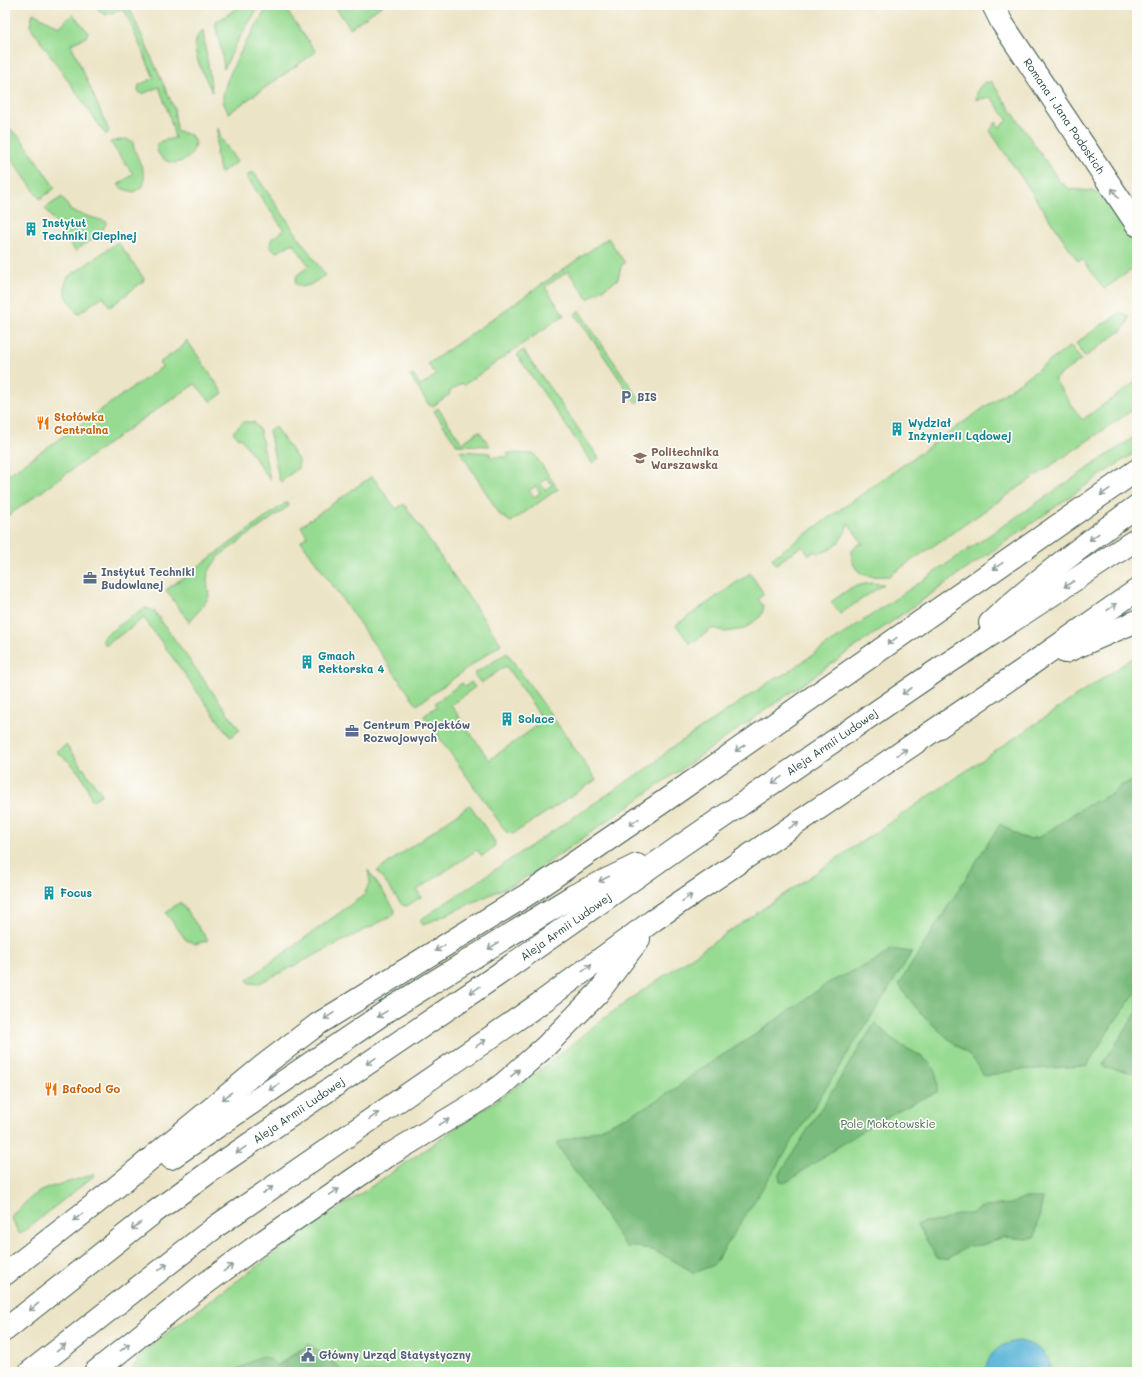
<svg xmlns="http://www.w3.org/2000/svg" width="1142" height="1377" viewBox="0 0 1142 1377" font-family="Mali,sans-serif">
<rect width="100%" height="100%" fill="#fdfcf7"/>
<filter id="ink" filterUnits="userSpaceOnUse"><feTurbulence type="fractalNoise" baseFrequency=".025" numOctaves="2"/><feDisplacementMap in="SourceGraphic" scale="8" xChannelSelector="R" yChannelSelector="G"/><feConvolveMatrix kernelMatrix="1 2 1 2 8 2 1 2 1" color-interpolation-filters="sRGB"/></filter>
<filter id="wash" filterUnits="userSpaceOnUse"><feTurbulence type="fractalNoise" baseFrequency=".012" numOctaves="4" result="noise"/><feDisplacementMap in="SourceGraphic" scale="16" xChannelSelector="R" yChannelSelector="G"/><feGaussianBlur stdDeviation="0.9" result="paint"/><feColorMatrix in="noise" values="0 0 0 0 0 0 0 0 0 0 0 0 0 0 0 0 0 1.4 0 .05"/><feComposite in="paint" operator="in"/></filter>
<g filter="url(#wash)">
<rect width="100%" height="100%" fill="#ece4c6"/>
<path fill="#97db92" stroke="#5b8c63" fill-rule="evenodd" d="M 98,5 L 132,5 L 129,7 L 174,108 L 177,131 L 191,135 L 195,142 C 194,164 167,171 157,151 L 157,145 L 161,141 L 175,138 L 169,114 L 159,87 L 142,94 L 138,91 L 139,85 L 154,78 L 124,9 L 106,15 L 99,11 Z
M 242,5 L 260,5 L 237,42 L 224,69 L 222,54 L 215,23 Z
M 269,5 L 283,5 L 316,52 L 229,113 C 226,108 223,104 223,98 C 223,77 257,24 269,5 Z
M 334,5 L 383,5 L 350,28 Z
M 33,13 L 59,27 L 73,14 L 88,32 L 86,37 L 71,44 L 109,131 L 106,135 L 30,26 Z
M 203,30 L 212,92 C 205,75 184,45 203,30 Z
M 985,81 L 987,83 L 991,81 L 1060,182 L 1070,189 L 1092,191 L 1103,196 L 1137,245 L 1137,266 L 1104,289 L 1082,259 L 1078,261 L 990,131 L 996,122 L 999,127 L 1008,121 L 991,97 L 976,100 L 978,89 Z
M 5,125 L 21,138 L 55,188 L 40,199 L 5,150 Z
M 218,128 L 221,138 L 237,162 L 221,173 L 216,156 Z
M 1137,132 L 1137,153 L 1130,143 L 1132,136 Z
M 125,139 L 132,141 L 133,144 C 136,158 148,173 143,186 L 134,192 L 123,189 L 118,185 L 133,174 L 110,142 Z
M 252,172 L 255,174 L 325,275 L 310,285 L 301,287 L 295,283 L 297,275 L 309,266 L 293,243 L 277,252 L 270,248 L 271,239 L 284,230 L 246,176 Z
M 62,197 L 71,211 L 107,222 L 100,234 L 75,251 L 45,208 Z
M 608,238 L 625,263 L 621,266 L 618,279 L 588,299 L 568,271 L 545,287 L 564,315 L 464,385 L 462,383 L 449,392 L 450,394 L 433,406 L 429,405 L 410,376 L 413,375 L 421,386 L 436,375 L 428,364 Z
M 118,242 L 145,280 L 110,307 L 103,296 L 78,314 C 69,302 60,292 68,277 Z
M 579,311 L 640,400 L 636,403 L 575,314 Z
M 1120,312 L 1129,317 L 1127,324 L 1122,330 L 1085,357 L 1076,343 Z
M 187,340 L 223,393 L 211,402 L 195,384 L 138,422 L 5,518 L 5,477 L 162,367 L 159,363 L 182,347 Z
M 1071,346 L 1081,360 L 1054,379 L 1082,420 L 1137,381 L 1137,407 L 889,576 C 869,577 853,578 851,552 L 858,544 L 863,544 L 848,523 C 844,538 835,551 818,553 L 815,551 L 809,555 L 802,546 L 776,564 L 772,558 Z
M 523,350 L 599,458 L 592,463 L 517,355 Z
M 438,408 L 462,443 L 479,431 L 490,446 L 457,445 L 434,411 Z
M 243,422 L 254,422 L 260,431 L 270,480 L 240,437 L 238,438 L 233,432 Z
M 275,427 L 299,461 L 298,468 L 281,482 L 279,479 L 269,430 Z
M 1137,435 L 1137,451 L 1098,477 L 536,871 L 516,883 L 423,925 L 420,920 L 653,764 L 670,749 L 768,683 L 786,673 Z
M 460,451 L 490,453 L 490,457 L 508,457 L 508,453 L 534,454 L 558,489 L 511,522 L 500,515 ZM 547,478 L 552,485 L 545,490 L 540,483 ZM 536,486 L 540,493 L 534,497 L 529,491 Z
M 372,476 L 396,509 L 404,504 L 501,644 L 417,705 L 301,541 L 307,536 L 301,526 Z
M 287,502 L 289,506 L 219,556 L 208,572 L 207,580 L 209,596 L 204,605 L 189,622 L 166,590 Z
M 750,573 L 764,594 L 758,599 L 764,607 L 761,616 L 744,629 L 725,632 L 713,628 L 690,644 L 676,625 Z
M 870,583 L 884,584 L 840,614 L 831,602 L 852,587 Z
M 147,608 L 154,611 L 240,730 L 230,737 L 144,618 L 106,645 L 103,642 L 103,637 L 142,609 Z
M 507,653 L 571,743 L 570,746 L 573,746 L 596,780 L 513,834 L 507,833 L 424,716 L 437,706 L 435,703 L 462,683 L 465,687 L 471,682 L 475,687 L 451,705 L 489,760 L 544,721 L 506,666 L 481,683 L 474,674 Z
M 1137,655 L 1137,1372 L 345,1372 L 309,1344 L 267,1372 L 131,1372 L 138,1358 L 147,1350 L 173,1328 L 286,1245 L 535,1074 L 596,1024 L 643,990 Z
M 66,745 L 102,794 L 92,801 C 86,779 75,764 56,752 Z
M 470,805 L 495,842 L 494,847 L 482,856 L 477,850 L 417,890 L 421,897 L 407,906 L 402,905 L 377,871 Z
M 368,870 L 395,910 L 394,915 L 258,984 L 249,983 L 247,980 L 364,895 L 370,882 Z
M 180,902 L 208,940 L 196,944 L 186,940 L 166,913 Z
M 94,1173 L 95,1175 L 20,1234 L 18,1232 L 11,1216 C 21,1208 31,1195 43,1190 C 60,1183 78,1181 94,1173 Z"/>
<path fill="#79bb7c" stroke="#4c7c58" d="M 1137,779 L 1137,991 L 1112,1025 L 1087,1066 L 1017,1070 L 984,1076 C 971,1051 961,1051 942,1033 C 926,1019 910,1003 899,984 L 1000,824 L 1019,836 L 1029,839 L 1040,837 L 1082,808 L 1113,793 L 1122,785 Z
M 891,949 L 912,952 L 714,1265 L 694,1273 C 672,1260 653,1245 626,1247 L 556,1143 L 601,1129 L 649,1105 L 675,1089 L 696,1072 L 759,1032 L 828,983 L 877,960 Z
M 1137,1012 L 1137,1073 L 1105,1068 L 1103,1063 Z
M 875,1023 C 882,1030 890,1038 898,1043 C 920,1057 940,1060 937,1092 C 884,1114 837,1147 790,1180 L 784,1183 L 780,1182 L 779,1175 Z
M 1022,1198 L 1043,1198 L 1035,1237 L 1027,1239 L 1004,1237 L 982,1245 L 968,1246 L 948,1259 L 938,1259 L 917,1225 L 924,1222 L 941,1221 L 957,1214 L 971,1214 L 985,1206 L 1011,1204 Z
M 309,1344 L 345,1372 L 233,1372 L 261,1356 L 270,1359 L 277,1366 Z"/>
<path fill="#5cb6d9" stroke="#3e7a86" d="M 1019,1341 C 1035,1344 1051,1353 1051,1372 L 985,1372 C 988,1353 1000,1343 1019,1341 Z"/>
</g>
<g filter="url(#ink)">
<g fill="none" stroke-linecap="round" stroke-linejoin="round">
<g stroke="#3e564a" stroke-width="24">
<g id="minor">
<path id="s1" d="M 993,5 L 1002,23 L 1137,225"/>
</g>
</g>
<g stroke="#3e564a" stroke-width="24">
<g id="major">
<path d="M 990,623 C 1036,580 1086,543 1137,506"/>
<path d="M 1065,652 L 1137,621"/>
<path d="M 171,1158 L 393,1007 L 573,896 L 637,865"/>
<path d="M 5,1274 L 109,1193 L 264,1065 L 318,1024 L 533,891 L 673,795 L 1137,470"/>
<path id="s2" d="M 5,1330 L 152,1214 L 223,1162 L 496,976 L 679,847 L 939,669 L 1137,539"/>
<path d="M 30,1372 L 218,1225 L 539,1004 L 654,920 L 1023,670 L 1137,590"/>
<path d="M 95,1372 L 198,1289 L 265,1240 L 386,1157 L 485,1097 L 503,1084 L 546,1046 L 598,993 L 639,939"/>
</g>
</g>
<use href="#minor" stroke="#fff" stroke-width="22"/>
<use href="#major" stroke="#fff" stroke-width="22"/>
</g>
<defs><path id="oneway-shaft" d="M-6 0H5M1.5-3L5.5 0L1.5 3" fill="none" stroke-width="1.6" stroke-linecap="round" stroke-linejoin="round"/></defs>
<g stroke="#8f9e9a">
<use href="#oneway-shaft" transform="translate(1115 193) rotate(-124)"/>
<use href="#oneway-shaft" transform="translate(1105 492) rotate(145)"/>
<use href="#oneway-shaft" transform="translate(1094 537) rotate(143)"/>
<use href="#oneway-shaft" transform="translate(998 566) rotate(145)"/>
<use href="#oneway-shaft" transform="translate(1069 584) rotate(147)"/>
<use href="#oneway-shaft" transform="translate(1112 607) rotate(-35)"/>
<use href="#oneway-shaft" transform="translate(892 641) rotate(145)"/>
<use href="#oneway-shaft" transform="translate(907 691) rotate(146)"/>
<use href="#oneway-shaft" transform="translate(740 748) rotate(145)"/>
<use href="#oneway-shaft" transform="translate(902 752) rotate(-34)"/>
<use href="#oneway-shaft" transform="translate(777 780) rotate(146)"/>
<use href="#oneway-shaft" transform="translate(634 822) rotate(146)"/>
<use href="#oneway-shaft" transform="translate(794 825) rotate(-34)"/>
<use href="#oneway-shaft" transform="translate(604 879) rotate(153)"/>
<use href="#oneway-shaft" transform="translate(687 898) rotate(-34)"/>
<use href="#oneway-shaft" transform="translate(493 946) rotate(148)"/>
<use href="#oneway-shaft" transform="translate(440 948) rotate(149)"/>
<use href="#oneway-shaft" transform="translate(587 968) rotate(-36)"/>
<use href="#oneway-shaft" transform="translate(475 990) rotate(146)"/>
<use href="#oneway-shaft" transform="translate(382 1014) rotate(148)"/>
<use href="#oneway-shaft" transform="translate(329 1016) rotate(146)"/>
<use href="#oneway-shaft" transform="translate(481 1043) rotate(-35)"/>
<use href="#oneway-shaft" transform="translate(371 1061) rotate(146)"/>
<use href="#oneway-shaft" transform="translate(515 1073) rotate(-41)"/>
<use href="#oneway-shaft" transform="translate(274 1087) rotate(145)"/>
<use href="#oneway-shaft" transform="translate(227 1096) rotate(140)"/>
<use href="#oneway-shaft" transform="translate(374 1116) rotate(-35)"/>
<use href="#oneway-shaft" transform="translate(444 1122) rotate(-31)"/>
<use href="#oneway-shaft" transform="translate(241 1150) rotate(145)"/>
<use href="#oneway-shaft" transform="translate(268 1190) rotate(-35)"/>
<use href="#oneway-shaft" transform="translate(334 1192) rotate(-34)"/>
<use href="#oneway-shaft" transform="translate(78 1217) rotate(142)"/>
<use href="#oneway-shaft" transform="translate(136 1226) rotate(142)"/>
<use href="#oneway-shaft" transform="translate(163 1267) rotate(-38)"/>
<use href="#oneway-shaft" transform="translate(228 1268) rotate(-36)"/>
<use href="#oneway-shaft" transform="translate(34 1307) rotate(141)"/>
<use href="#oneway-shaft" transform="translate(125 1347) rotate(-39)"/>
<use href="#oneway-shaft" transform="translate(61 1348) rotate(-39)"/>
</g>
</g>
<defs>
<g id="building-bare" transform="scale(1.08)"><path d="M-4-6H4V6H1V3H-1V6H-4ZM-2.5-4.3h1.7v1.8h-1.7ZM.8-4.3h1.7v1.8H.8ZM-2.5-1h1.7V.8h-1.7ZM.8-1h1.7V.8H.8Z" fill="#0f9aa8" stroke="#fdfcf7" stroke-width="2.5" paint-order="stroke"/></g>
<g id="parking-bare" transform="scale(1.08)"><path d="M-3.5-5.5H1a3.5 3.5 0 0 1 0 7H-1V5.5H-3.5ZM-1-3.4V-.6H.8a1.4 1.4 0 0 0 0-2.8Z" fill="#5c6f8a" stroke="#fdfcf7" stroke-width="2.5" paint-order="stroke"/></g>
<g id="restaurant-bare" transform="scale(1.08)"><path d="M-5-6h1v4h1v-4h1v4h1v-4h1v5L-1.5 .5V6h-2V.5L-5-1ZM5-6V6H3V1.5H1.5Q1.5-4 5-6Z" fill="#e8710a" stroke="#fdfcf7" stroke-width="2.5" paint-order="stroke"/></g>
<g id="university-bare" transform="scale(1.08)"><path d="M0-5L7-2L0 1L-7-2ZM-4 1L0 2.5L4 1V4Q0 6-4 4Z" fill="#8d6e63" stroke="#fdfcf7" stroke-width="2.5" paint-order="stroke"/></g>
<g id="office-bare" transform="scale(1.08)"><path d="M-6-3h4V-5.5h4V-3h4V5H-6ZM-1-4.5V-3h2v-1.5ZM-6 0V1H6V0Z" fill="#5c6f8a" stroke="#fdfcf7" stroke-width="2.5" paint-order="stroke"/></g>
<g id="civic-bare" transform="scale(1.08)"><path d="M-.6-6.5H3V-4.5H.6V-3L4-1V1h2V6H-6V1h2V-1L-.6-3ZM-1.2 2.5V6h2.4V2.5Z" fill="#5c6f8a" stroke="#fdfcf7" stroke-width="2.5" paint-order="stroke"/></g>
</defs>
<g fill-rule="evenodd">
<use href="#building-bare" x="31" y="229"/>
<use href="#parking-bare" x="626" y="397"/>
<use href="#restaurant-bare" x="43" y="423"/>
<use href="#building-bare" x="897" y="429"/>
<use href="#university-bare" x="640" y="458"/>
<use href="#office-bare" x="90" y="578"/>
<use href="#building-bare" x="307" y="662"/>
<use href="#building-bare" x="507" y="719"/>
<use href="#office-bare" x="352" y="731"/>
<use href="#building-bare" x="49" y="893"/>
<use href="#restaurant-bare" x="51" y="1089"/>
<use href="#civic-bare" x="308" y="1355"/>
</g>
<g text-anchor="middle" stroke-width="3.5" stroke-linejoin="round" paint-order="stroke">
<g font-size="11" fill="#1f3d34" stroke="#fdfcf7">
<text dy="4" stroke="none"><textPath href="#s1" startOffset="132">Romana i Jana Podoskich</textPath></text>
<text dy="4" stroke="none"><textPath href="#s2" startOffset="1015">Aleja Armii Ludowej</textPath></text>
<text dy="4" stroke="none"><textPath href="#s2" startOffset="691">Aleja Armii Ludowej</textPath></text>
<text dy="4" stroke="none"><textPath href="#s2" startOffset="367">Aleja Armii Ludowej</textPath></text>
</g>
<g font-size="11" font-weight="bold" fill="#0d838f" stroke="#fdfcf7" text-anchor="start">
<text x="42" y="227">Instytut<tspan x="42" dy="13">Techniki Cieplnej</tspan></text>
<text x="908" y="427">Wydział<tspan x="908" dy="13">Inżynierii Lądowej</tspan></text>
<text x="318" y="660">Gmach<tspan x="318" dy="13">Rektorska 4</tspan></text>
<text x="518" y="723">Solace</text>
<text x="60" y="897">Focus</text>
</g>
<g font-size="11" font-weight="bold" fill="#4e5e75" stroke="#fdfcf7" text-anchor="start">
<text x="637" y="401">BIS</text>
<text x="101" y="576">Instytut Techniki<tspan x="101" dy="13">Budowlanej</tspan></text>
<text x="363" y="729">Centrum Projektów<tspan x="363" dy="13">Rozwojowych</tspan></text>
<text x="319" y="1359">Główny Urząd Statystyczny</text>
</g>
<g font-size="11" font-weight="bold" fill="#c56008" stroke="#fdfcf7" text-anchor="start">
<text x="54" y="421">Stołówka<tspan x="54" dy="13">Centralna</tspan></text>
<text x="62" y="1093">Bafood Go</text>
</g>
<g font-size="11" font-weight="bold" fill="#785e54" stroke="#fdfcf7" text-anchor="start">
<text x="651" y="456">Politechnika<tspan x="651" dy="13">Warszawska</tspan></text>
</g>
<g font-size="11" fill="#3d644c" stroke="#fdfcf7">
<text x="888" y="1128">Pole Mokotowskie</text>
</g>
</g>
<rect width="1142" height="1377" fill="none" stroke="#fdfcf7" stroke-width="20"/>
</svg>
